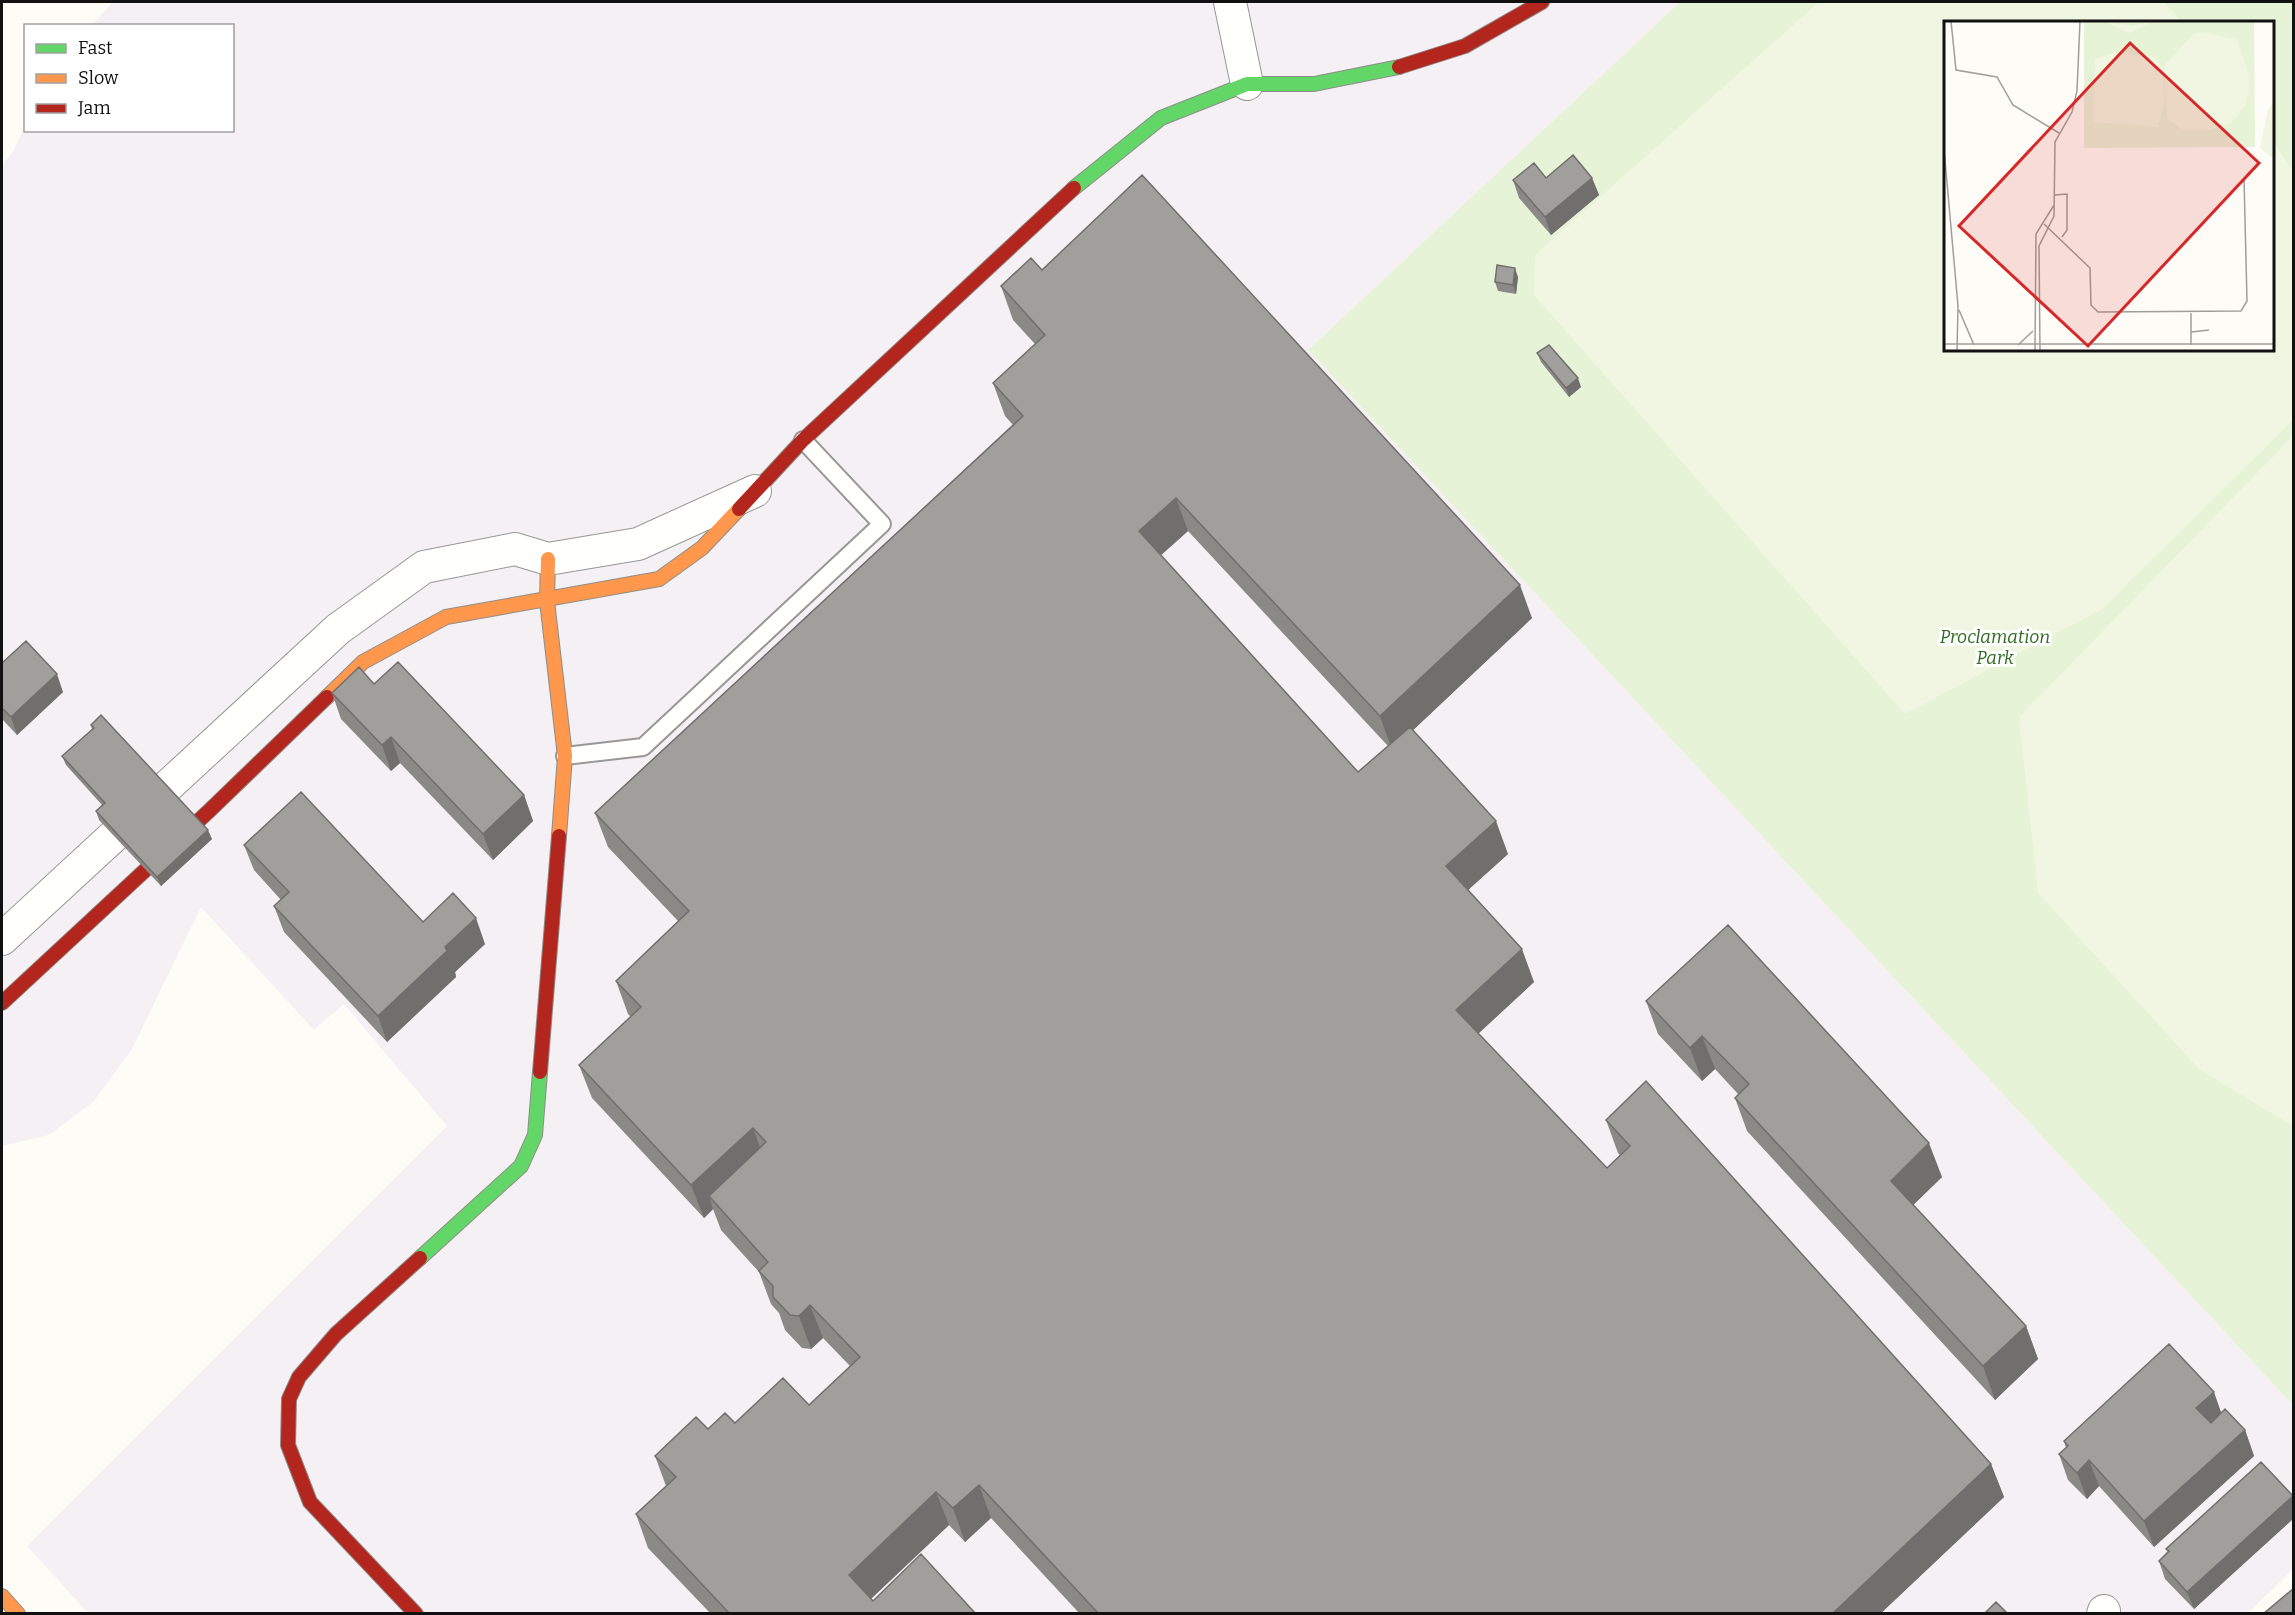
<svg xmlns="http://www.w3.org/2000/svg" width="2295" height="1615" viewBox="0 0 2295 1615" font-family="Bitter,serif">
<rect width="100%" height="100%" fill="#fdfcf7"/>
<path fill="#f5f0f3" d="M 113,2 L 1680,2 L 1308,350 L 2293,1405 L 2293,1569 L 2247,1614 L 88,1613 L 27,1546 L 447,1126 L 344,1004 L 314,1030 L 201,907 L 132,1049 L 93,1102 L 49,1135 L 2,1146 L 2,165 L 13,152 L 25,125 L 26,130 L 232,130 L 232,26 L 92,25 Z"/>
<path fill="#e7f3d7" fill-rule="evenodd" d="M 1680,2 L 2293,2 L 2293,1405 L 1308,350 ZM 1946,22 L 2272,22 L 2272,350 L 1946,350 Z"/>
<path fill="#f0f6e1" d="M 1819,2 L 2164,2 L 2182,22 L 1946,22 L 1946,350 L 2272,350 L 2273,141 L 2293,171 L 2293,420 L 2102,609 L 1905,714 L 1534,295 L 1535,255 Z
M 2293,436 L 2293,1126 L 2199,1069 L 2038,893 L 2019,717 Z"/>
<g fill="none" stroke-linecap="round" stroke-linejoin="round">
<g stroke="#979795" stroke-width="20">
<path id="lane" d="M 565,756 L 643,747 L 882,524 L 803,440"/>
</g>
<g stroke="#979795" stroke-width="34">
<path id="street" d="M 1230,2 L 1247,84
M 2,939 L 338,629 L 424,567 L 515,549 L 548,559 L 638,544 L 755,491
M 2103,1614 L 2104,1611"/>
</g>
<g stroke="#8e8d8b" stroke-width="16">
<path id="fast" d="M 1074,188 L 1161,118 L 1247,84 L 1314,84 L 1399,67
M 420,1258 L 521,1166 L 535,1135 L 540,1072"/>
</g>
<g stroke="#8e8d8b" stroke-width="16">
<path id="slow" d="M 548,559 L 547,601 L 565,756 L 559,836
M 327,697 L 363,662 L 446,617 L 659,579 L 702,548 L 739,509
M 2,1596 L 18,1614"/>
</g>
<g stroke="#8e8d8b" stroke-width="16">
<path id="jam" d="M 1399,67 L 1465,46 L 1542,2
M 739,509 L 803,440 L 1074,188
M 2,1003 L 209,811 L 327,697
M 540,1072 L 559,836
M 416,1614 L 310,1502 L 288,1445 L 289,1399 L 299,1377 L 336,1334 L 420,1258"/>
</g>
<use href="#lane" stroke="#fffffe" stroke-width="16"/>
<use href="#street" stroke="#fffffe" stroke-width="32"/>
<use href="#fast" stroke="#63d668" stroke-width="14"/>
<use href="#slow" stroke="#ff974d" stroke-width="14"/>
<use href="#jam" stroke="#b3261e" stroke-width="14"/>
</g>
<path fill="#8a8986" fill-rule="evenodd" d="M 1546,178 L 1592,178 L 1599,195 L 1551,235 L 1519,198 L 1513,180 Z
M 1042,270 L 1532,618 L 1413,730 L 1508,854 L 1468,890 L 1534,982 L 1478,1034 L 1607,1168 L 1620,1155 L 1618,1153 L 1606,1120 L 1991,1464 L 2004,1497 L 1880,1614 L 1080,1614 L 991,1518 L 965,1542 L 949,1525 L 871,1599 L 873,1601 L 976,1614 L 711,1614 L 648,1548 L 636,1514 L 666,1486 L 655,1456 L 708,1429 L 809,1405 L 850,1366 L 823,1338 L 811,1349 L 802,1348 L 785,1330 L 779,1313 L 771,1304 L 759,1272 L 721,1230 L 713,1209 L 704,1218 L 592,1098 L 579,1065 L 631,1017 L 628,1014 L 616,981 L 678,921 L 608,847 L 595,813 L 1013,425 L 1005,416 L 993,383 L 1035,344 L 1013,320 L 1001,286 ZM 1188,531 L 1388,746 L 1358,772 L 1161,555 Z
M 1518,277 L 1516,294 L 1498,291 L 1495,282 Z
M 1537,353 L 1581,387 L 1569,397 L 1541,362 Z
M 2,663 L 63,692 L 17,735 L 2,719 Z
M 374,684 L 524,795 L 533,821 L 493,860 L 400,763 L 391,771 L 341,719 L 332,693 Z
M 91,725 L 212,839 L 161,886 L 99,820 L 96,811 L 102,805 L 66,765 L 62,756 L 92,729 Z
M 244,845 L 423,922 L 485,944 L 455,972 L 456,977 L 387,1042 L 284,932 L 274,906 L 281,900 L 254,870 Z
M 1646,1001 L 1942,1177 L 1913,1205 L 2026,1326 L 2038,1359 L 1995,1400 L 1747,1131 L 1735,1098 L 1738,1094 L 1715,1069 L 1702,1081 L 1658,1034 Z
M 2221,1413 L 2245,1430 L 2254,1456 L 2154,1547 L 2099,1486 L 2087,1499 L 2068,1480 L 2059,1454 L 2066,1448 L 2064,1441 Z
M 2293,1496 L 2294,1518 L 2194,1609 L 2165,1579 L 2159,1561 L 2168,1553 L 2166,1549 Z"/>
<path fill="#716f6d" d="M 1592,178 L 1599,195 L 1551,235 L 1545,217 Z
M 1515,268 L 1518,277 L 1516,294 L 1513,285 Z
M 1578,378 L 1581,387 L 1569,397 L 1566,388 Z
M 1176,498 L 1188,531 L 1151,564 L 1139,531 Z
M 1520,585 L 1532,618 L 1392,750 L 1380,716 Z
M 57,674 L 63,692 L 17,735 L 11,717 Z
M 391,737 L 400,763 L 391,771 L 382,745 Z
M 524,795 L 533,821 L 493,860 L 483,834 Z
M 1496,821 L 1508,854 L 1458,899 L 1446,866 Z
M 208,830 L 212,839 L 161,886 L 157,877 Z
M 476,918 L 485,944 L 455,972 L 456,977 L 387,1042 L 378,1016 L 445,947 Z
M 1522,949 L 1534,982 L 1468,1043 L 1456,1010 Z
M 1702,1036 L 1715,1069 L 1702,1081 L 1690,1048 Z
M 753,1128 L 765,1161 L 709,1196 L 713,1209 L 704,1218 L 691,1185 Z
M 1929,1143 L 1942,1177 L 1903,1215 L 1891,1181 Z
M 810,1305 L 823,1338 L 811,1349 L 799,1316 Z
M 2026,1326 L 2038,1359 L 1995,1400 L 1983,1366 Z
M 2214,1392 L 2223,1418 L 2205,1434 L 2196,1408 Z
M 2245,1430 L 2254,1456 L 2154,1547 L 2144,1521 Z
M 2089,1460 L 2099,1486 L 2087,1499 L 2077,1473 Z
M 1991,1464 L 2004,1497 L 1880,1614 L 1832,1614 Z
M 979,1485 L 991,1518 L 965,1542 L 953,1508 Z
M 936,1492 L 949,1525 L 861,1608 L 849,1575 Z
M 2293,1496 L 2294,1518 L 2194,1609 L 2187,1592 Z"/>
<path fill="#a19f9c" stroke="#716f6d" stroke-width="1.5" d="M 1573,155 L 1592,178 L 1545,217 L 1513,180 L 1534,163 L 1546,178 Z
M 1142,175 L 1520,585 L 1380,716 L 1176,498 L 1139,531 L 1358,772 L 1410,727 L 1496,821 L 1446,866 L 1522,949 L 1456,1010 L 1607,1168 L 1630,1146 L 1606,1120 L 1646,1081 L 1991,1464 L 1832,1614 L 1099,1614 L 979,1485 L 953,1508 L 936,1492 L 849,1575 L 873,1601 L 921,1554 L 976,1614 L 730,1614 L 636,1514 L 676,1477 L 655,1456 L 696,1417 L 708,1429 L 725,1413 L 735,1423 L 783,1378 L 809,1405 L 860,1357 L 810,1305 L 799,1316 L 790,1315 L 773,1297 L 773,1286 L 759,1271 L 768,1262 L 709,1196 L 766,1142 L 753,1128 L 691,1185 L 579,1065 L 641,1007 L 616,981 L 689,911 L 595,813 L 1023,416 L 993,383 L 1045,335 L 1001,286 L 1031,258 L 1042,270 Z
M 1497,265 L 1515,268 L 1513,285 L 1495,282 Z
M 1549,345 L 1578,378 L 1566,388 L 1537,353 Z
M 26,641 L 57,674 L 11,717 L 2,708 L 2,663 Z
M 398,662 L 524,795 L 483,834 L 391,737 L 382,745 L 332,693 L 359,667 L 374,684 Z
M 101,715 L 208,830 L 157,877 L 96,811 L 105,803 L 62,756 L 94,728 L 91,725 Z
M 301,792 L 423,922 L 453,893 L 476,918 L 445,947 L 447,951 L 378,1016 L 274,906 L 289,892 L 244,845 Z
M 1728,925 L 1929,1143 L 1891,1181 L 2026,1326 L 1983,1366 L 1735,1098 L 1749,1084 L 1702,1036 L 1690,1048 L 1646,1001 Z
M 2169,1344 L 2214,1392 L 2196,1408 L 2211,1423 L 2225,1409 L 2245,1430 L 2144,1521 L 2089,1460 L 2077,1473 L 2059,1454 L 2068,1446 L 2064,1441 Z
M 2261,1462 L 2293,1496 L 2187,1592 L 2159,1561 L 2169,1551 L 2166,1549 Z
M 2294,1588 L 2294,1614 L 2263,1614 Z
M 1996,1602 L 2008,1614 L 1984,1614 Z"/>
<g text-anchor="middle" stroke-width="6" stroke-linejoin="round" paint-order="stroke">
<g font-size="18" font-style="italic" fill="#2f6b1f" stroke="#fff">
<text x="1995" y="643">Proclamation<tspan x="1995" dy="21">Park</tspan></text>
</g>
</g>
<g transform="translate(1944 21)">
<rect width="330" height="330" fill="#fdfcf7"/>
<path d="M 140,0 L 310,0 L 311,126 L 140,127 Z" fill="#e7f3d7"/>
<path d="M 160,0 L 187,5 L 210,0 L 185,12 ZM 259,11 L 293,19 L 305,53 L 305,71 L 301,85 L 287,102 L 264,109 L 238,109 L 223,97 L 220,45 L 249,13 ZM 169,32 L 211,36 L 219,48 L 220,82 L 214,106 L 150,101 L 151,38 ZM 330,81 L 330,136 L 327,136 L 316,127 L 324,88 Z" fill="#f0f6e1"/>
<path fill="none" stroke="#9f9e9b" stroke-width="1.5" d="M 7,0 L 12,49 L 53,56 L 69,84 L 115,112M 0,128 L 14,285 L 13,330M 110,174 L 123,173 L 123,209 L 118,216M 100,203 L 146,247 L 147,284 L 154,291 L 297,290 L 303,280 L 300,157M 15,289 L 30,324M 247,311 L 265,309M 0,323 L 330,323M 74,324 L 89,310M 247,324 L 247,292M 91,330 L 92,213 L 110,184M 96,330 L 95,225 L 110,195 L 111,121 L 128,91 L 133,70 L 136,0"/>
<path fill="#d62828" fill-opacity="0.15" stroke="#d62828" stroke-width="3" d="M 186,22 L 315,142 L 144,325 L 15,205 Z"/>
<rect width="330" height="330" fill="none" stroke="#111" stroke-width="3"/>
</g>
<rect width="2295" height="1615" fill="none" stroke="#111111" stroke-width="6"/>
<rect x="24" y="24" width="210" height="108" fill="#ffffff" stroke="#a0a0a0" stroke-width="1.5"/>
<rect x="36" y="44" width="30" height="9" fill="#63d668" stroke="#a0a0a0" stroke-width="1.5"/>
<text x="78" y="54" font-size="18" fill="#111111">Fast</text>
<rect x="36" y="74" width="30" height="9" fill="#ff974d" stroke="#a0a0a0" stroke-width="1.5"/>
<text x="78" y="84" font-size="18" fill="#111111">Slow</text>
<rect x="36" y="104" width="30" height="9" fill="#b3261e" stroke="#a0a0a0" stroke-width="1.5"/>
<text x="78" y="114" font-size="18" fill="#111111">Jam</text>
</svg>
